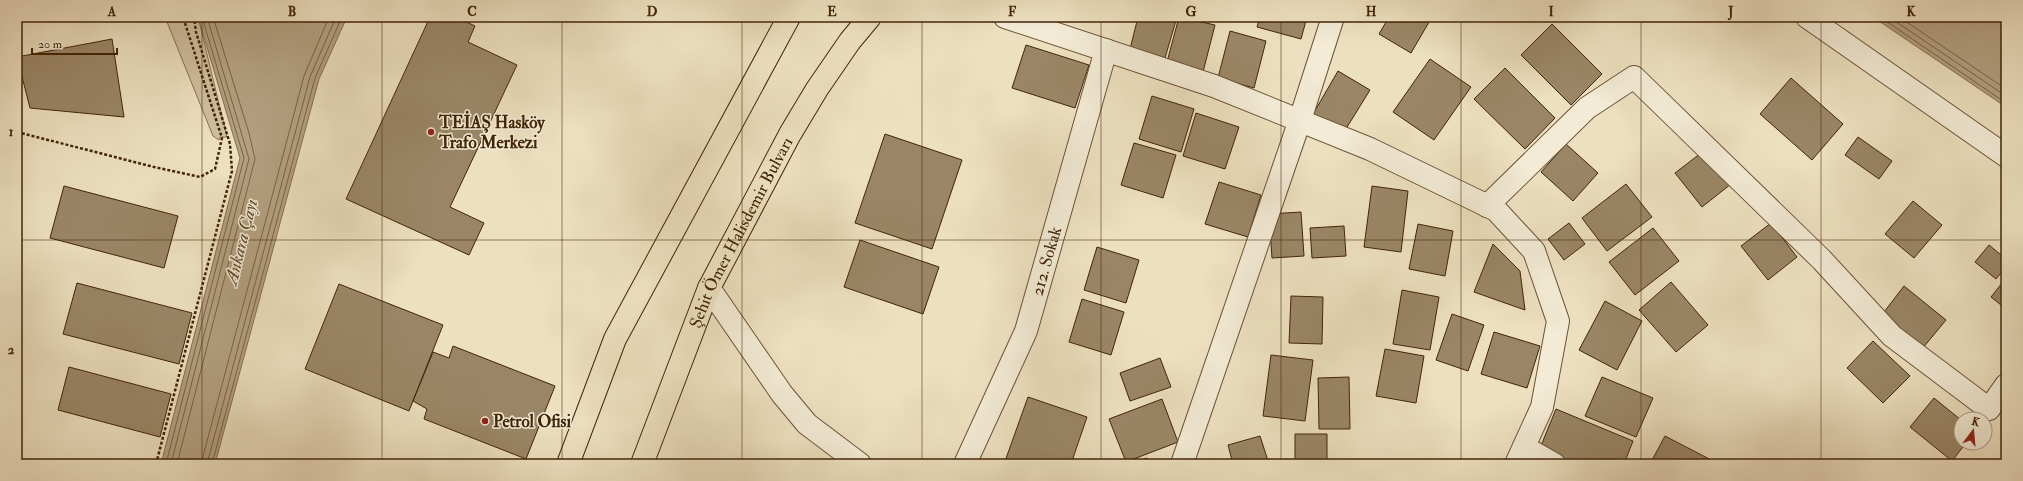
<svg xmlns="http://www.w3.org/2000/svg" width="2023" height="481" viewBox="0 0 2023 481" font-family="'IM FELL Double Pica',serif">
<rect width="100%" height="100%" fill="#ede0c0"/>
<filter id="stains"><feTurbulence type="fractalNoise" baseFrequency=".005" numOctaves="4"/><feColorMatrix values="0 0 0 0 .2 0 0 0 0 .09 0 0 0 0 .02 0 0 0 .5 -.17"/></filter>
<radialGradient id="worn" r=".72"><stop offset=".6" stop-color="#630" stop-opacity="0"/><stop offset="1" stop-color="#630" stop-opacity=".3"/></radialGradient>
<path fill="#d0c0a1" stroke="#887254" d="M 165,17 L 198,17 L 227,137 L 220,137 L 219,140 L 213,136 Z"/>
<path fill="#b3a081" stroke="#856e50" d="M 198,17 L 347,17 L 319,79 L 215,464 L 161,464 L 240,158 Z
M 1873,17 L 2005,17 L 2006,107 Z"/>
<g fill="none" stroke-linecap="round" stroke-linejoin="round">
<path stroke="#7a6244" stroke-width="1" d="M 1880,17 L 2006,103
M 1889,17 L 2006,96
M 1899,17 L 2006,89
M 166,464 L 244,158 L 202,17
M 171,464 L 249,159 L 207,17
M 177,464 L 255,159 L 249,133 L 213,17
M 201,464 L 304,76 L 329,17
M 207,464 L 310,77 L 336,17
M 212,464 L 315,78 L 342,17"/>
</g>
<path fill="#9a8667" stroke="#412407" d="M 430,17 L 456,17 L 475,26 L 468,42 L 517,65 L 450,207 L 484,223 L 469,255 L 346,199 Z
M 1138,17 L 1177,17 L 1165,58 L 1130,49 Z
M 1179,17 L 1215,25 L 1203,72 L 1167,62 Z
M 1260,17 L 1307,17 L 1301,39 L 1257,27 Z
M 1389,17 L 1432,17 L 1411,53 L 1379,34 Z
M 1552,24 L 1602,74 L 1571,105 L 1521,55 Z
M 1230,31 L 1266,41 L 1254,88 L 1218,78 Z
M 112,39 L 124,117 L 30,108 L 17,57 Z
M 1026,45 L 1089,65 L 1075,108 L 1012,88 Z
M 1430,59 L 1471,87 L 1434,140 L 1393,112 Z
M 1505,68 L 1555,118 L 1525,149 L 1474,99 Z
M 1338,71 L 1370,90 L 1344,132 L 1313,114 Z
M 1791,78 L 1843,124 L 1812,160 L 1760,114 Z
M 1152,96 L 1194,109 L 1181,152 L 1139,139 Z
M 1196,113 L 1239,127 L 1225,169 L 1183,156 Z
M 885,134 L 962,160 L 932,249 L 855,223 Z
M 1858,137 L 1892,161 L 1879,179 L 1845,155 Z
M 1134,143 L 1176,155 L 1163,198 L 1121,185 Z
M 1566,144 L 1598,173 L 1573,201 L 1541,172 Z
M 1705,150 L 1731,184 L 1702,207 L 1675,173 Z
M 1219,182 L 1261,195 L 1248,237 L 1205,224 Z
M 1626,184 L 1652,217 L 1607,251 L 1582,218 Z
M 64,186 L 178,216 L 164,268 L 50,238 Z
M 1372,186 L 1408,191 L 1401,252 L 1364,247 Z
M 1913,201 L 1942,225 L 1914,258 L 1885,234 Z
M 1301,212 L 1304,256 L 1272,258 L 1269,214 Z
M 1569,223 L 1585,244 L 1564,260 L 1548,239 Z
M 1771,223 L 1797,257 L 1768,280 L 1741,246 Z
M 1418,224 L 1453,231 L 1445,276 L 1409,269 Z
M 1344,226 L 1346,256 L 1312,258 L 1310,228 Z
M 1653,228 L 1679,261 L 1635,295 L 1609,262 Z
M 860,240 L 939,267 L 923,314 L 844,287 Z
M 1493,244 L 1520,271 L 1525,310 L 1474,292 Z
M 1989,245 L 2006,259 L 2006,267 L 1996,279 L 1975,262 Z
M 1097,247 L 1139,260 L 1126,303 L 1084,290 Z
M 2006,278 L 2006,309 L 1991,297 Z
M 1671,282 L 1708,325 L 1676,352 L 1639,310 Z
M 77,283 L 192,313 L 179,364 L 63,334 Z
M 339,284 L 443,325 L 409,411 L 305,369 Z
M 1904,286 L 1946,320 L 1922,349 L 1881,316 Z
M 1402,290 L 1439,297 L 1430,350 L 1393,344 Z
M 1291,296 L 1323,297 L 1322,344 L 1289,343 Z
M 1082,299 L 1124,312 L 1111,355 L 1069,342 Z
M 1605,301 L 1642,321 L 1617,370 L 1579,350 Z
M 1452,314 L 1484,325 L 1468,371 L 1436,360 Z
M 1494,332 L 1540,346 L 1527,388 L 1481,374 Z
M 1873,341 L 1910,376 L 1883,403 L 1847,368 Z
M 453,346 L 555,386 L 526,459 L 424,419 L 427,409 L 413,401 L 433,352 L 449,358 Z
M 1385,349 L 1424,356 L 1416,403 L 1376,396 Z
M 1271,355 L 1313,360 L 1305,421 L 1263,416 Z
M 1160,358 L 1171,387 L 1130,401 L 1120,373 Z
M 69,367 L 171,394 L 160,437 L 58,410 Z
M 1349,377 L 1350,429 L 1319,429 L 1318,378 Z
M 1602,377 L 1653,398 L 1636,437 L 1585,416 Z
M 1028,397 L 1087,417 L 1071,464 L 1004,464 Z
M 1934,398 L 1961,420 L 1961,443 L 1966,443 L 1952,461 L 1910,427 Z
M 1162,399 L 1178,442 L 1126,462 L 1109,419 Z
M 1556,409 L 1633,441 L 1624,464 L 1615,464 L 1601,459 L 1598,464 L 1564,464 L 1538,453 Z
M 1295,434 L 1327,434 L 1327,464 L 1295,464 Z
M 1260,436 L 1269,464 L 1233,464 L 1228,445 Z
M 1665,436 L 1717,463 L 1716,464 L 1650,464 Z
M 1147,458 L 1149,464 L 1130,464 Z"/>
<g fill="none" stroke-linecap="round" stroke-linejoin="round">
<g stroke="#6c5335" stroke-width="24">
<g id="minor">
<path d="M 1005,17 L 1214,86 L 1370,149 L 1496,210 L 1534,251 L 1558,321 L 1542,407 L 1516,464"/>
<path d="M 1487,206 L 1587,108 L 1634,77 L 1822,260 L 1892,336 L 1989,409 L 2006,385"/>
<path d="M 709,288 L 782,394 L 807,424 L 860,464"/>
<path d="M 1524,447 L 1554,464"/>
<path id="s1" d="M 965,464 L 1026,331 L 1106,50"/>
<path d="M 1182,464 L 1300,120 L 1333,17"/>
</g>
</g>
<g stroke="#6c5335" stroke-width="24">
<path id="tertiary" d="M 1807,17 L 2006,156"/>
</g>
<g stroke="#412407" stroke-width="24">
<g id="trunk">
<path d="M 568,464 L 615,339 L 789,17"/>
<path id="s2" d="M 642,464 L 709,288 L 790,134 L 817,89 L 850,41 L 870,17"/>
</g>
</g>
<path stroke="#412407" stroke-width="2.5" stroke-dasharray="3 2" stroke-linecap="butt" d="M 17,132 L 154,167 L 200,177 L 215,169 L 222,138 L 183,17
M 156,464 L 232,171 L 230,144 L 196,32 L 194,17"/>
<use href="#minor" stroke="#f3ebd6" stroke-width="22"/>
<use href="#tertiary" stroke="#f3ebd6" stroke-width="22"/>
<use href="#trunk" stroke="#ede0c0" stroke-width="22"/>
</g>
<path fill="none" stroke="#412407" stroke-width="1" stroke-opacity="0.55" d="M 202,17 L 202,464M 382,17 L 382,464M 562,17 L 562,464M 742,17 L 742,464M 922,17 L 922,464M 1101,17 L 1101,464M 1281,17 L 1281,464M 1461,17 L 1461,464M 1641,17 L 1641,464M 1821,17 L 1821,464M 17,240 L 2006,240"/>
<g fill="#8f2418" stroke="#f3ebd6" stroke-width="1.5">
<circle cx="431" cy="132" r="4"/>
<circle cx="485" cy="421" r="4"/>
</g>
<g text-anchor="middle" stroke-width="3" stroke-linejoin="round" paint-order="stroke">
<g font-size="17" font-weight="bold" fill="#412407" stroke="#f3ebd6" text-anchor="start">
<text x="439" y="128">TEİAŞ Hasköy<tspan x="439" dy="20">Trafo Merkezi</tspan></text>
<text x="493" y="427">Petrol Ofisi</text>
</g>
<g font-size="17" fill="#412407" stroke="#f3ebd6">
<text dy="6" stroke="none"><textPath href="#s2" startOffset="252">Şehit Ömer Halisdemir Bulvarı</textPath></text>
<text dy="6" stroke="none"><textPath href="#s1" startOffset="219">212. Sokak</textPath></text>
</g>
<g font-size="18" font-style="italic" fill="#63492c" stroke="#f3ebd6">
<text transform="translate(241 242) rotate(-76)" y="6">Ankara Çayı</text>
</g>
</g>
<rect width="2023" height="481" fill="none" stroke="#ede0c0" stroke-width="44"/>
<g transform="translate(1973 431) rotate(16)"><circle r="19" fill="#f3ebd6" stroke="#ac9b83"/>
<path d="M0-3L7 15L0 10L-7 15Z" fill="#8f2418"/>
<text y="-6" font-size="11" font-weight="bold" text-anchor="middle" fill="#412407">K</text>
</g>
<path d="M32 48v6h85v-6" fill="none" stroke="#412407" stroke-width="2"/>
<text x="38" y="48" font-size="12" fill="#412407" stroke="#f3ebd6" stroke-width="3" paint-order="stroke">20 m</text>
<rect x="22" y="22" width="1979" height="437" fill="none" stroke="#412407" stroke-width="1.5"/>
<g font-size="13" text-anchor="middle" font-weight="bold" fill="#412407">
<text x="112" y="16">A</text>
<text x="292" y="16">B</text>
<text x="472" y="16">C</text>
<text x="652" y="16">D</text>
<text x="832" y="16">E</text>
<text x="1012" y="16">F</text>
<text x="1191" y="16">G</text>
<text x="1371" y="16">H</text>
<text x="1551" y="16">I</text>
<text x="1731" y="16">J</text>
<text x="1911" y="16">K</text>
<text x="11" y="136">1</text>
<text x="11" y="354">2</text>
</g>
<rect width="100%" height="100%" filter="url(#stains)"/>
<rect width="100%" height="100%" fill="url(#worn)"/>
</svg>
